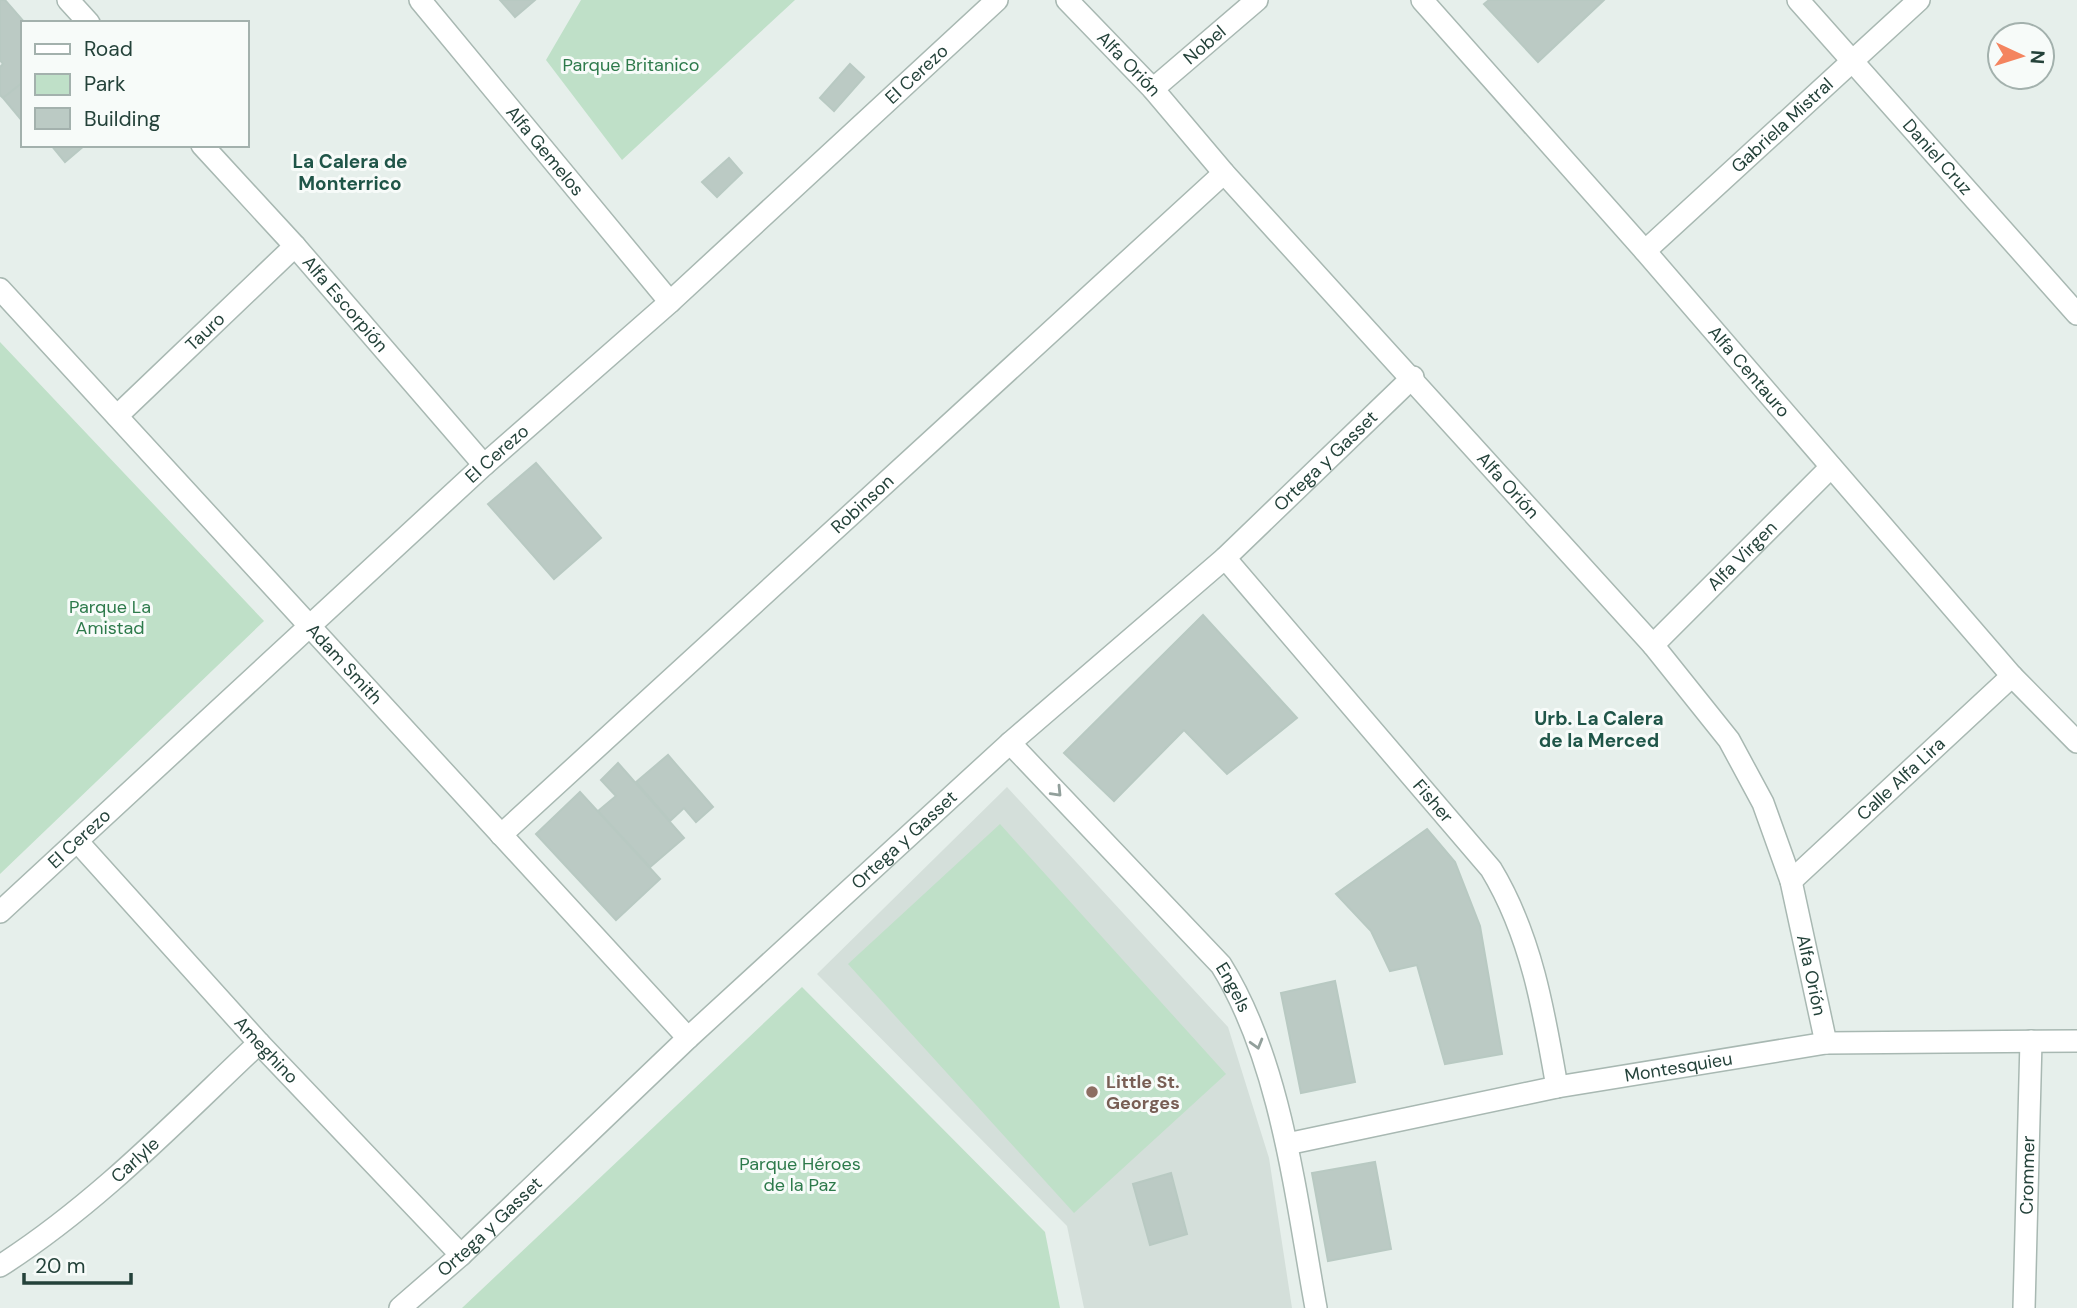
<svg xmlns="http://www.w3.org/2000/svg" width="2077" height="1308" viewBox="0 0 2077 1308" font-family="'DM Sans',sans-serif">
<rect width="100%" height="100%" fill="#e6efeb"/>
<path fill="#d4dfda" d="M 1007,787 L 1228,1027 L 1269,1158 L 1292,1308 L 1084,1308 L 1067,1226 L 817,974 Z"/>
<path fill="#bfe0c8" d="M 581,0 L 795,0 L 622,160 L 546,60 Z
M 0,342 L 264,621 L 0,874 Z
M 1000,824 L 1226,1074 L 1074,1213 L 848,964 Z
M 802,987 L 1045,1232 L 1060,1308 L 462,1308 Z"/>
<path fill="#bbcac4" stroke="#b8c9c2" stroke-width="2" d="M 0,0 L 5,0 L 25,23 L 23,23 L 23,82 L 3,98 L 0,95 L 0,67 L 3,64 L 0,60 Z
M 500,0 L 535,0 L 515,17 Z
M 1489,0 L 1604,0 L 1538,62 L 1484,4 Z
M 850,64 L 864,77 L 834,111 L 820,98 Z
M 23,82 L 23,122 L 3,98 Z
M 51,145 L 85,145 L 65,162 Z
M 729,158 L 742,173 L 717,197 L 702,182 Z
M 536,463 L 601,538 L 554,579 L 488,504 Z
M 1203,615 L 1297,718 L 1227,774 L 1184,730 L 1114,801 L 1064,753 Z
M 668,755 L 713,807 L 696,822 L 684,808 L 670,821 L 636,782 Z
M 618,763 L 684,838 L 650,867 L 598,811 L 616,796 L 601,780 Z
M 580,792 L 660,879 L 616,920 L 536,834 Z
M 1427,829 L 1455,862 L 1480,926 L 1502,1054 L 1445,1064 L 1417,965 L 1390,971 L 1371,931 L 1336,894 Z
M 1335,981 L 1355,1082 L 1301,1093 L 1281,993 Z
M 1375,1162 L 1391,1249 L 1328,1261 L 1312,1173 Z
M 1171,1173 L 1187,1234 L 1150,1245 L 1133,1184 Z"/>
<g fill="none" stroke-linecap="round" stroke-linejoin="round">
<g stroke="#a8b8b2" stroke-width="24">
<g id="minor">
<path d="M 68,0 L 89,23"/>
<path id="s1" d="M 420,0 L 670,302"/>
<path id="s2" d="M 1067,0 L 1153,89 L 1224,173 L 1653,645 L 1729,740 L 1763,803 L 1791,881 L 1826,1043"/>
<path id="s3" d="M 1422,0 L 1645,251 L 2012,676 L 2077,742"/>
<path id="s4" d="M 1798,0 L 2077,314"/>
<path id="s5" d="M 1153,89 L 1257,0"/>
<path id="s6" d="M 202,145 L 295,246 L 484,465"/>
<path id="s7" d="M 1645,251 L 1919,0"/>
<path id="s8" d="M 0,289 L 688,1038"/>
<path id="s9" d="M 117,416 L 295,246"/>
<path id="s10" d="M 1225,558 L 1491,869 C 1531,935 1544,1011 1557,1087"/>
<path id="s11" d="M 1653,645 L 1831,467"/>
<path id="s12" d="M 1010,743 L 1221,965 C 1281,1061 1296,1198 1316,1308"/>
<path id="s13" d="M 501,835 L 1224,173"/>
<path id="s14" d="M 77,841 L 259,1043 L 461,1255"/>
<path id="s15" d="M 1791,881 L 2012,676"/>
<path id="s16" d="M 0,912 L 484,465 L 670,302 L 997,0"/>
<path id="s17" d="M 1287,1144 L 1557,1087 L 1826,1043 L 2077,1041"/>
<path id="s18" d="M 0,1266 C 97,1204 176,1121 259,1043"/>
<path id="s19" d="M 400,1308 L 461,1255 L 688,1038 L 1010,743 L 1225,558 L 1413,377"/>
<path id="s20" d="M 2024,1308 L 2031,1041"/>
</g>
</g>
<use href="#minor" stroke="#fff" stroke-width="21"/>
</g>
<defs><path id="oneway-chevron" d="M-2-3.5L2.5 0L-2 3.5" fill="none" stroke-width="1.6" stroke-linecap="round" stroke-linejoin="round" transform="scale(1.75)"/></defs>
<g stroke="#92a09c">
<use href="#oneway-chevron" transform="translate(1057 792) rotate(46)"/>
<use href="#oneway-chevron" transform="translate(1257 1044) rotate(74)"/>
</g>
<circle fill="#8d6e63" stroke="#f7fbf9" stroke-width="2.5" cx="1092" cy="1092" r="7"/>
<g text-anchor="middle" stroke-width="6" stroke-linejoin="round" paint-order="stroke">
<g font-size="18" fill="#24423a" stroke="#f7fbf9">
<text dy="6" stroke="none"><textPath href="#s5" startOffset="68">Nobel</textPath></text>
<text dy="6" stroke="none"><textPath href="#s2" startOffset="89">Alfa Orión</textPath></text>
<text dy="6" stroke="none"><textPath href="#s16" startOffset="1242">El Cerezo</textPath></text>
<text dy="6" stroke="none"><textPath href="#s7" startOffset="186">Gabriela Mistral</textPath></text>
<text dy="6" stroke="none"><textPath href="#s1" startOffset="196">Alfa Gemelos</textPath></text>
<text dy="6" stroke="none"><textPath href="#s4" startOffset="210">Daniel Cruz</textPath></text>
<text dy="6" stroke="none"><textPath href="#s6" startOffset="214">Alfa Escorpión</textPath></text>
<text dy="6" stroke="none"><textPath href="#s9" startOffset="122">Tauro</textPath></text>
<text dy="6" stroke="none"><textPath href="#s3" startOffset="495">Alfa Centauro</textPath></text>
<text dy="6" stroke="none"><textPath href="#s16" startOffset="676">El Cerezo</textPath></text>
<text dy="6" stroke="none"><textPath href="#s19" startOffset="1255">Ortega y Gasset</textPath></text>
<text dy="6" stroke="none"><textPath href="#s2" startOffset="656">Alfa Orión</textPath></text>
<text dy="6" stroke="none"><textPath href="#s13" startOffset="490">Robinson</textPath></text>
<text dy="6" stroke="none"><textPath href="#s11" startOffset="126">Alfa Virgen</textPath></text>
<text dy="6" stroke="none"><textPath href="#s8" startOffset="509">Adam Smith</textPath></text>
<text dy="6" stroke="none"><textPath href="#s15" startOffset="150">Calle Alfa Lira</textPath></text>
<text dy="6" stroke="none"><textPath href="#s10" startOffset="320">Fisher</textPath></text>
<text dy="6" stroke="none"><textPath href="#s16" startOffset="108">El Cerezo</textPath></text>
<text dy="6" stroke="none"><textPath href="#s19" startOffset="688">Ortega y Gasset</textPath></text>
<text dy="6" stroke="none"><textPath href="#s2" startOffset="1244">Alfa Orión</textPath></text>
<text dy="6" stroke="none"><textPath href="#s12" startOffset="332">Engels</textPath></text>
<text dy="6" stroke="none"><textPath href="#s14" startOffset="282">Ameghino</textPath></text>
<text dy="6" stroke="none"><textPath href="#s17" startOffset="399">Montesquieu</textPath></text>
<text dy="6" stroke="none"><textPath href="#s18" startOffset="172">Carlyle</textPath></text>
<text dy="6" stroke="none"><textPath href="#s20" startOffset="133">Crommer</textPath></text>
<text dy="6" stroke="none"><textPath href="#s19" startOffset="121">Ortega y Gasset</textPath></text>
</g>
<g font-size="18" fill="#2d7a4b" stroke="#f7fbf9">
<text x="631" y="71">Parque Britanico</text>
<text x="110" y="613">Parque La<tspan x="110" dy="21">Amistad</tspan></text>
<text x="800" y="1170">Parque Héroes<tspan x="800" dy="21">de la Paz</tspan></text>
</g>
<g font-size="18" font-weight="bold" fill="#785e54" stroke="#f7fbf9" text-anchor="start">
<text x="1106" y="1088">Little St.<tspan x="1106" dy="21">Georges</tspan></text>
</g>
<g font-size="19" font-weight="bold" fill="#1f5548" stroke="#f7fbf9">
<text x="350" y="168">La Calera de<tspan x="350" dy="22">Monterrico</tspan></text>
<text x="1599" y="725">Urb. La Calera<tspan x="1599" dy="22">de la Merced</tspan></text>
</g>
</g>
<rect x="21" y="21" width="228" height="126" fill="#f7fbf9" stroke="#a3b1ad" stroke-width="2"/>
<rect x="35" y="44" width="35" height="10" fill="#ffffff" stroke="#a3b1ad" stroke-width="2"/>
<text x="84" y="56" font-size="21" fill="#24423a">Road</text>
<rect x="35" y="74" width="35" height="21" fill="#bfe0c8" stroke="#a3b1ad" stroke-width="2"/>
<text x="84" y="91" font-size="21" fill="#24423a">Park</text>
<rect x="35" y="108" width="35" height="21" fill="#bbcac4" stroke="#a3b1ad" stroke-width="2"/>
<text x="84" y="126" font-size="21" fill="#24423a">Building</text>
<g transform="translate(2021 56) rotate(94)"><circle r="33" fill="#f7fbf9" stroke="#a3b1ad" stroke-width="2"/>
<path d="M0-5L12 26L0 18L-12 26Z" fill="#f4845f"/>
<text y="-10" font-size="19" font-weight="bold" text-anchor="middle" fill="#24423a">N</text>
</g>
<path d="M24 1273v10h107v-10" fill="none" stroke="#24423a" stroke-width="3.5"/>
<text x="35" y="1273" font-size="21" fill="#24423a" stroke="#f7fbf9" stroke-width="5" paint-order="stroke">20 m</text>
</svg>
